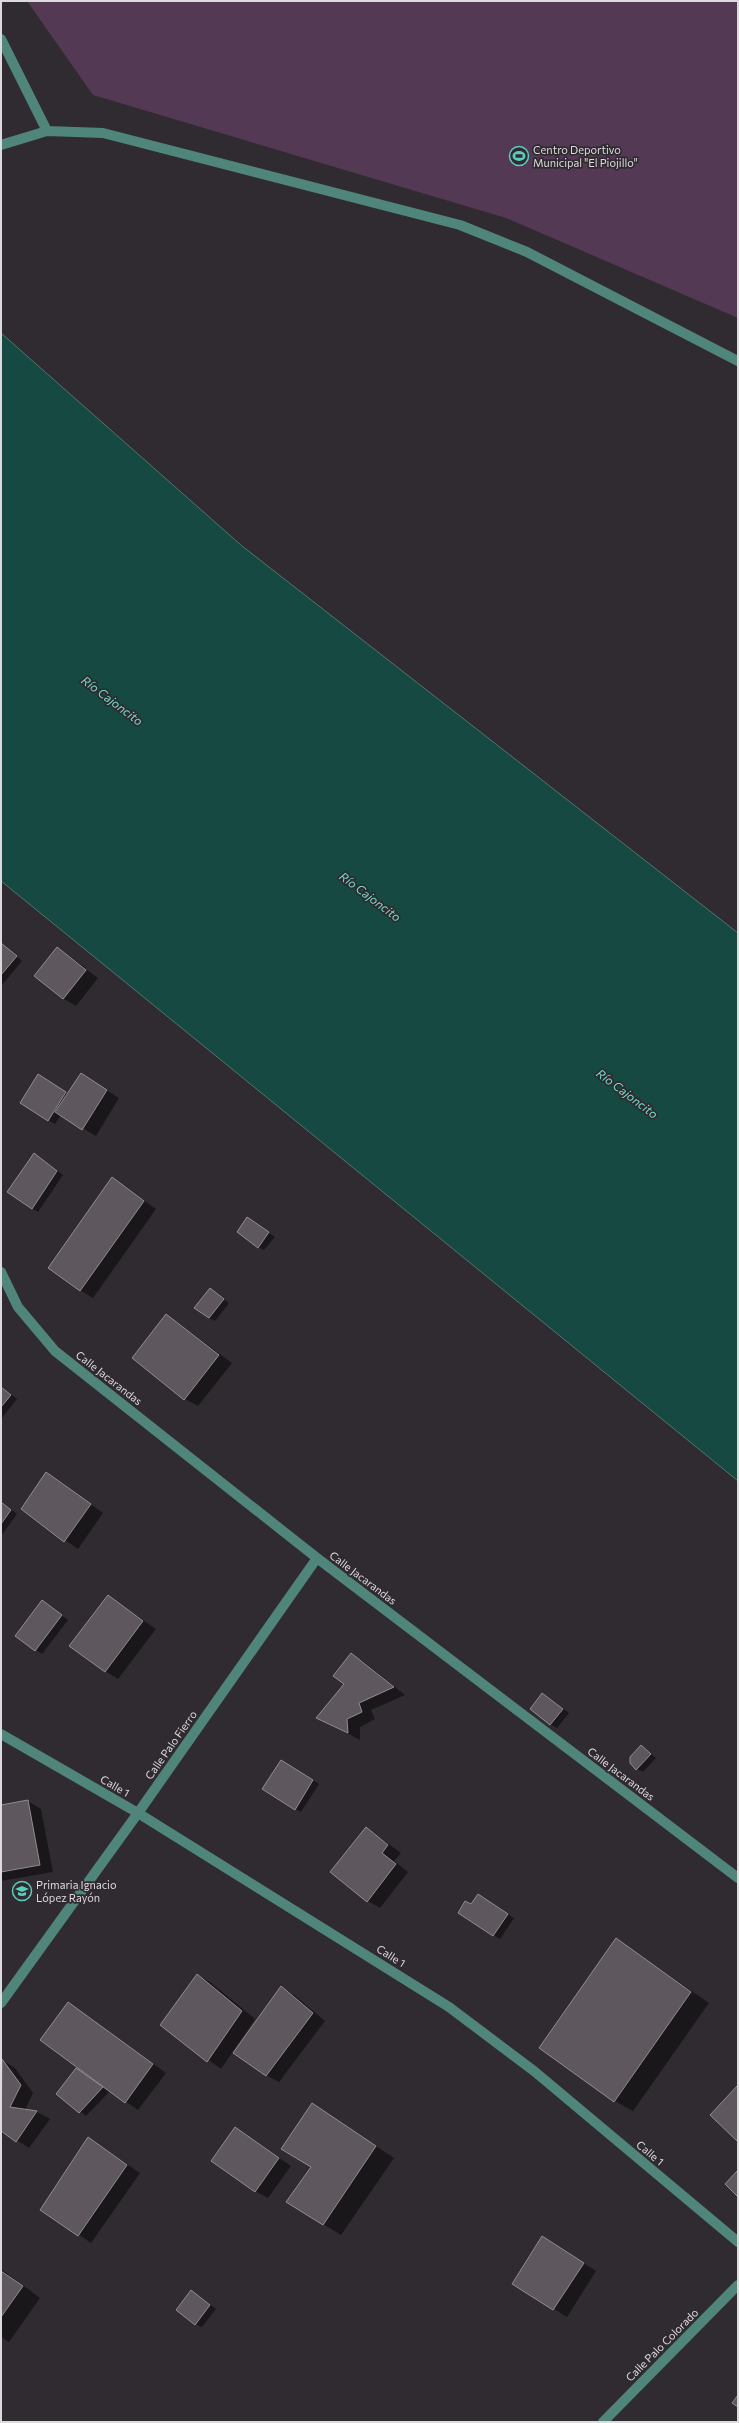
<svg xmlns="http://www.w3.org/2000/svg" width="739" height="2423" viewBox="0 0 739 2423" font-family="Commissioner,sans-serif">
<rect width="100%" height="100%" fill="#302b30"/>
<path fill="#543954" d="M 27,1 L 738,1 L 738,318 L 506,218 L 93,95 Z"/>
<path fill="#154942" stroke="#517470" d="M 1,333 L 242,546 L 738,933 L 738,1481 L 1,881 Z"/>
<path fill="#0007" d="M 1,943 L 22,961 L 1,986 Z
M 57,948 L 86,968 L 63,998 Z
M 87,970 L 98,978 L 76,1006 L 64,999 Z
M 44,1079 L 68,1094 L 94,1082 L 119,1098 L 96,1136 L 61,1115 L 55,1124 L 21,1103 Z
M 40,1158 L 63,1175 L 38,1212 L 32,1208 Z
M 112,1178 L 156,1209 L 93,1298 L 80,1290 Z
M 248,1218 L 275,1237 L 264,1250 L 258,1247 Z
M 210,1289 L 229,1303 L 215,1321 L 209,1318 Z
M 167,1315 L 232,1363 L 198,1406 L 185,1399 L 133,1358 Z
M 1,1387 L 17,1399 L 1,1419 Z
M 47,1473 L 103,1513 L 78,1549 L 22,1509 Z
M 1,1502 L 17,1514 L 1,1536 Z
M 108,1596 L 156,1629 L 118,1679 L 105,1671 Z
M 48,1605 L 68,1620 L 42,1654 L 17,1636 Z
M 351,1654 L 364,1662 L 405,1695 L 371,1710 L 375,1719 L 360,1727 L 360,1740 L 318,1718 L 345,1684 Z
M 543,1694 L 569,1713 L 557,1728 L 550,1724 Z
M 642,1747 L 656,1758 L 643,1772 L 637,1769 Z
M 288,1765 L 319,1784 L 301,1812 L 295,1809 Z
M 28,1801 L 41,1809 L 53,1872 L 1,1881 L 1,1806 Z
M 366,1828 L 401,1853 L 394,1861 L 408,1872 L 380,1908 L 368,1901 Z
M 484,1899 L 514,1918 L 500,1939 L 459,1913 Z
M 616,1939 L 709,2003 L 633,2111 L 615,2101 Z
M 197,1975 L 210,1982 L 255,2019 L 221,2069 L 161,2025 Z
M 281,1987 L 294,1995 L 325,2021 L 279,2082 L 266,2075 Z
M 68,2003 L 166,2073 L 138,2110 L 110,2091 L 86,2116 L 57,2093 L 84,2072 Z
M 2,2060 L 15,2068 L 33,2093 L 25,2110 L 37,2112 L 50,2119 L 29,2148 L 4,2132 L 1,2137 Z
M 312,2104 L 394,2158 L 341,2235 L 323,2224 L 312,2166 Z
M 235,2128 L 291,2166 L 268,2198 L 255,2191 Z
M 88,2138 L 140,2173 L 91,2243 L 41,2209 Z
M 555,2245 L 596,2271 L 567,2317 L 513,2283 Z
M 1,2269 L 40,2298 L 9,2342 L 1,2337 Z
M 197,2295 L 216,2309 L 202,2327 L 196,2324 Z"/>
<path fill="#5e585e" stroke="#918c91" d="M 1,943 L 17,956 L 1,975 Z
M 57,947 L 86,970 L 63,999 L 34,976 Z
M 81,1073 L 107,1090 L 82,1130 L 55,1112 Z
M 38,1074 L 66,1092 L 48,1121 L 20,1103 Z
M 34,1153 L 57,1171 L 32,1209 L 7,1192 Z
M 112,1177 L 144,1201 L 80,1291 L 48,1268 Z
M 247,1217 L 269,1232 L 258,1248 L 237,1232 Z
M 210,1288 L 224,1299 L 209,1318 L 194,1308 Z
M 166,1314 L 219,1355 L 184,1400 L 132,1358 Z
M 1,1387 L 11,1395 L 1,1407 Z
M 46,1472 L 91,1504 L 64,1542 L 21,1509 Z
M 1,1502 L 11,1510 L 1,1524 Z
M 108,1595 L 143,1621 L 105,1672 L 69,1646 Z
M 42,1600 L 62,1615 L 35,1651 L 15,1636 Z
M 351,1653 L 394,1687 L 359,1703 L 362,1712 L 347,1719 L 348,1733 L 316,1718 L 344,1684 L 333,1676 Z
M 542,1693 L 563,1709 L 550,1725 L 530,1709 Z
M 641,1745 L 651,1754 L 636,1770 L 630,1763 L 630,1757 Z
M 281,1760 L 313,1780 L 295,1810 L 262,1789 Z
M 28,1800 L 40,1865 L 1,1872 L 1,1805 Z
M 366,1827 L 388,1845 L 382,1853 L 396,1864 L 367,1902 L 330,1872 Z
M 478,1894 L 508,1914 L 493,1936 L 458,1913 L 465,1901 L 471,1904 Z
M 616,1938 L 691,1992 L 614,2102 L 539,2048 Z
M 197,1974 L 242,2011 L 207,2062 L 160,2025 Z
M 281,1986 L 313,2013 L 266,2076 L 233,2053 Z
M 68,2002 L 153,2064 L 125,2103 L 40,2040 Z
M 2,2059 L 21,2085 L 10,2107 L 37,2111 L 16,2142 L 1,2131 Z
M 76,2068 L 103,2087 L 79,2113 L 56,2094 Z
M 738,2085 L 738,2142 L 710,2115 Z
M 312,2103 L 376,2146 L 323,2225 L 286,2202 L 311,2167 L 281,2149 Z
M 235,2127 L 279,2158 L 255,2192 L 211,2161 Z
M 88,2137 L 127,2165 L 78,2236 L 40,2210 Z
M 738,2170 L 738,2197 L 725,2184 Z
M 542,2236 L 584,2263 L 553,2310 L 512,2284 Z
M 1,2271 L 23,2286 L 1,2317 Z
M 191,2290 L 210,2305 L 195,2325 L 176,2310 Z
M 738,2395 L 738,2407 L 732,2403 Z"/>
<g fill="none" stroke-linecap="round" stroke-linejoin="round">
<path stroke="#50857c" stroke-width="10" d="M 1,39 L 47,131
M 1,145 L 47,131 L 103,133 L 460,225 L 527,252 L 738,361
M 1,1272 L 18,1307 L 55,1351 L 317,1558 L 738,1878
M 1,1734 L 138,1813 L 449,2007 L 534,2071 L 738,2242
M 1,2003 L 138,1813 L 317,1558
M 603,2422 L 738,2285"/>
</g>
<defs>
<g id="stadium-ring" transform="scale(1)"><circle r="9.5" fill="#302b30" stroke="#5acebd" stroke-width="1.5"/><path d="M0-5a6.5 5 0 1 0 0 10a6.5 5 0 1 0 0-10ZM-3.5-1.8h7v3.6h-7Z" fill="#5acebd"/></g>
<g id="school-ring" transform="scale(1)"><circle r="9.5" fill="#302b30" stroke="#5acebd" stroke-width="1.5"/><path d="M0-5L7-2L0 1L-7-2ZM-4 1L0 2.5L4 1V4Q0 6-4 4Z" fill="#5acebd"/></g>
</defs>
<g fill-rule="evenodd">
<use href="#stadium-ring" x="519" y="156"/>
<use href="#school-ring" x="22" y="1891"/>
</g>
<g text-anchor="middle" stroke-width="3.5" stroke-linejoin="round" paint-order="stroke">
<g font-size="11" fill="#dddadd" stroke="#302b30" text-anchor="start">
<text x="533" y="154">Centro Deportivo<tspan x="533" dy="13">Municipal "El Piojillo"</tspan></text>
<text x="36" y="1889">Primaria Ignacio<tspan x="36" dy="13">López Rayón</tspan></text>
</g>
<g font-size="11" fill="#dddadd" stroke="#302b30">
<text transform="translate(109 1378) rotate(38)" y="4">Calle Jacarandas</text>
<text transform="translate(363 1578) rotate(37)" y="4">Calle Jacarandas</text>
<text transform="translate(171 1745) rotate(-55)" y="4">Calle Palo Fierro</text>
<text transform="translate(621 1774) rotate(37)" y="4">Calle Jacarandas</text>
<text transform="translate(115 1786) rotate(30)" y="4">Calle 1</text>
<text transform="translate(391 1956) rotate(32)" y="4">Calle 1</text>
<text transform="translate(650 2153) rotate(40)" y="4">Calle 1</text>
<text transform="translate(662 2345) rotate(-45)" y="4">Calle Palo Colorado</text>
</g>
<g font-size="12" font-style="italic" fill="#74dccb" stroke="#302b30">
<text transform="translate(112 701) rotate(37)" y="4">Río Cajoncito</text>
<text transform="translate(370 897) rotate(37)" y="4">Río Cajoncito</text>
<text transform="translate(627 1094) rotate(37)" y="4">Río Cajoncito</text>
</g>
</g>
<rect width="739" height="2423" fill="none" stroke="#dddadd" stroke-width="4"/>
</svg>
